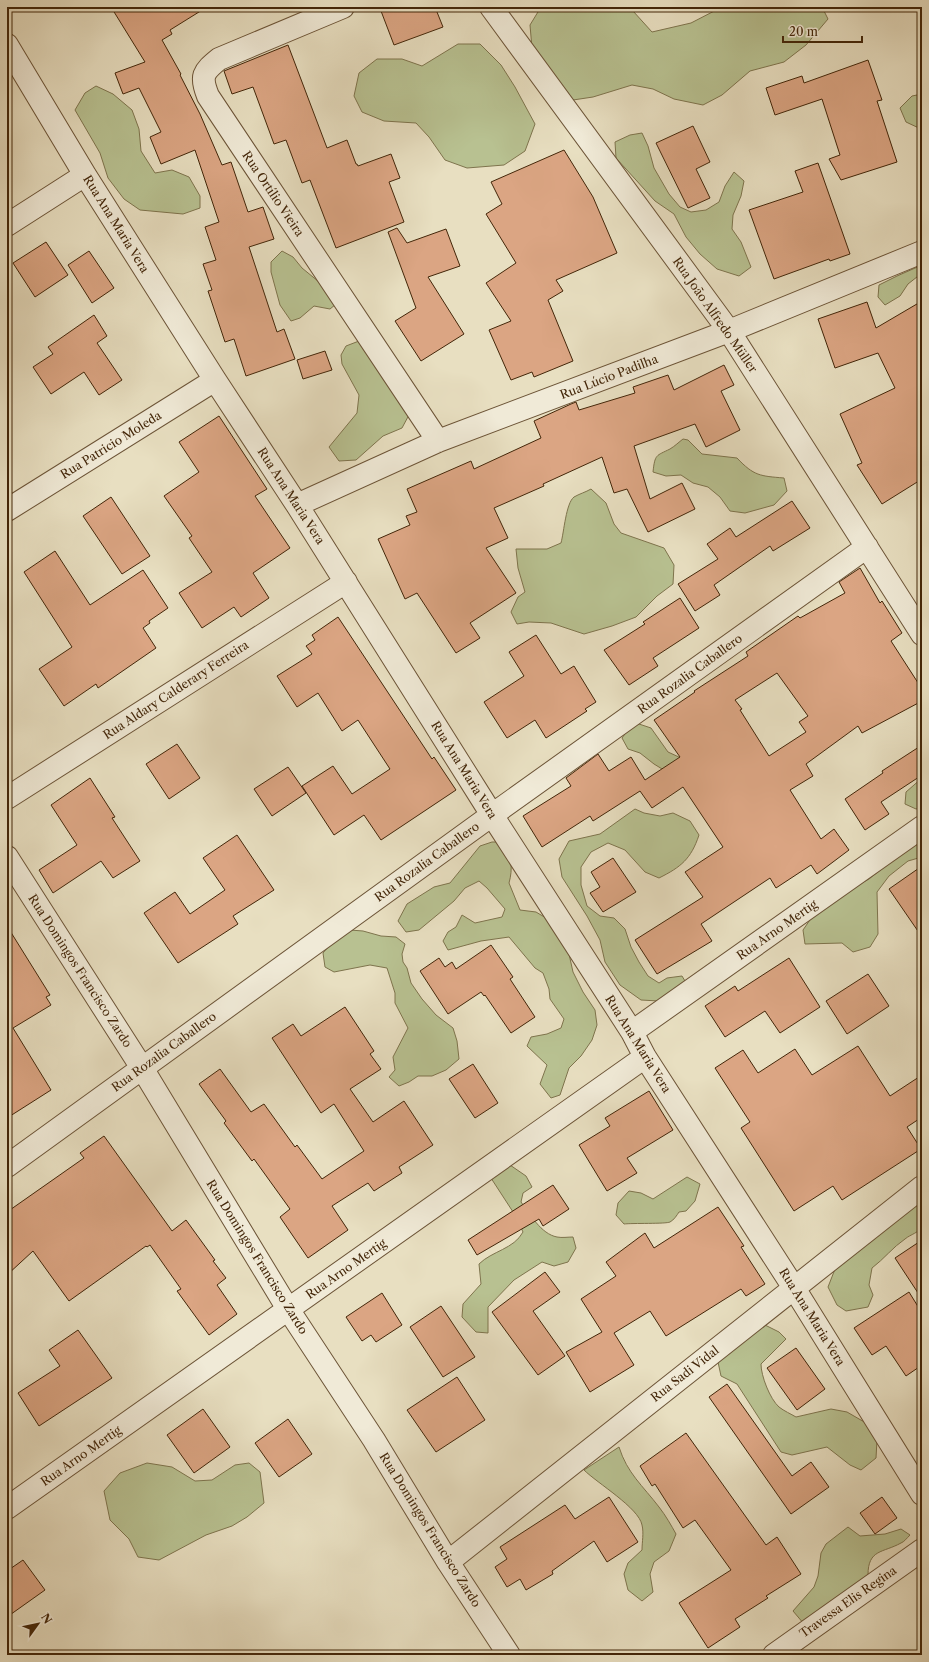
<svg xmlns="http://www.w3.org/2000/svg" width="929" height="1662" viewBox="0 0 929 1662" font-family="'Libre Caslon Text',serif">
<rect width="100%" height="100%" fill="#e8dfc1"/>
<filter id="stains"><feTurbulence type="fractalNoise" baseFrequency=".005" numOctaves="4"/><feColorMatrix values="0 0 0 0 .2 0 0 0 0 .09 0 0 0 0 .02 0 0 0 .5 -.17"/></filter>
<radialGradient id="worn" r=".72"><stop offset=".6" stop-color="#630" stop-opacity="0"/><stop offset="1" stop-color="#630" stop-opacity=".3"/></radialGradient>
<path fill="#b8c191" stroke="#7e744d" d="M 541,7 L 634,7 L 633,11 L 652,32 L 691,23 L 722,7 L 822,7 L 828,19 L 806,45 L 784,62 L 750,71 L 722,95 L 703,105 L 674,99 L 653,89 L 632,85 L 593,97 L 573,100 L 557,94 L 533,60 L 530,25 Z
M 458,44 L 480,44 L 501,65 L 515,87 L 535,124 L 525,151 L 504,165 L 467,168 L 445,160 L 429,137 L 416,123 L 384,121 L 362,112 L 354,96 L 359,73 L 377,59 L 402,59 L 422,66 Z
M 96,86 L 113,94 L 132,110 L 139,129 L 141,151 L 155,173 L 172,170 L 189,177 L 200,196 L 200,208 L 183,214 L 140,210 L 124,199 L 108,178 L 100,153 L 75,110 L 85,93 Z
M 922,94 L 922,129 L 921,129 L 906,122 L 900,108 L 912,96 Z
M 642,133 L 648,146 L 654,168 L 669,194 L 680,207 L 691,212 L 706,210 L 719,202 L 725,186 L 734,172 L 744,181 L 741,196 L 733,215 L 732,229 L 741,242 L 751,267 L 739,276 L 717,269 L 700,254 L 686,237 L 674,214 L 655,201 L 616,158 L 615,142 L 630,135 Z
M 282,251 L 293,257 L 302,268 L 341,300 L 330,309 L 314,306 L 300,318 L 291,321 L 280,305 L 271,272 L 271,262 Z
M 922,265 L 922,273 L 908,284 L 900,296 L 885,305 L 878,297 L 879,285 L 897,276 Z
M 359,341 L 410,413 L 402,428 L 383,436 L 356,460 L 339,461 L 329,447 L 357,413 L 359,395 L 342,364 L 341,355 L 346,346 Z
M 683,439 L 688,440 L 702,454 L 737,458 C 754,476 760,476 784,478 L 787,491 L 774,505 L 745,513 L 730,511 L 720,497 L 708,487 L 693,483 L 681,475 L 666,476 L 653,472 C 655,454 656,456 670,449 C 675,446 679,442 683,439 Z
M 591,489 L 606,503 L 614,524 L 621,533 L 664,548 L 674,565 L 673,584 L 657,596 L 636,617 L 612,626 L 584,634 L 551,623 L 529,622 L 517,624 L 511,612 L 518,597 L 525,592 L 518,568 L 516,549 L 547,549 L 561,543 C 564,532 566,503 574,497 C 579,494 586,492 591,489 Z
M 639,724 L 651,728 L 668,752 L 681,758 L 667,772 L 654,764 L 640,753 L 628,749 L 622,738 L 630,727 Z
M 922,778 L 922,808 L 916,809 L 905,804 L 906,792 Z
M 635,809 L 644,813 L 660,816 L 673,813 L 690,821 L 699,835 C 691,859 681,867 659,878 L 645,872 L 625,850 L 608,843 L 591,852 L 581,867 L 581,885 L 587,906 L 600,916 L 614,918 L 625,929 L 631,947 L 639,962 L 648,976 L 659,983 L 667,978 L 682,976 L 685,981 L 679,991 L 659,1001 L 641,1000 L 620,985 L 605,962 L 600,940 L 587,916 L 562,877 L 559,859 L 569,841 L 600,834 Z
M 922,836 L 922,857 L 908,861 L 889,876 L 877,892 L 878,934 L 870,947 L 853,952 L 842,943 L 805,944 L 803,930 L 814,914 L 840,895 L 869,879 Z
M 492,842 L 502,842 C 512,854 513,869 509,883 L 520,910 L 536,912 L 551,921 L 569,954 L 573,972 L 583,992 L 595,1010 L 597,1025 L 592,1040 L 581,1056 L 569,1068 L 560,1095 L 551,1098 L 540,1084 L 547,1065 L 527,1046 L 531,1037 L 547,1034 L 561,1028 L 564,1019 L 550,999 L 549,989 L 543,973 L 535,968 L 509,937 L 481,941 L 448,950 L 443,941 L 448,932 L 456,927 L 462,915 L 475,923 L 502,917 L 505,909 L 487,888 L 479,881 L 465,888 L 454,901 L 419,930 L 406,932 L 398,921 L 407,904 L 434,887 L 450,883 L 480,846 Z
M 350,930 L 363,931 L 381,936 L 396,937 L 405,944 L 402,954 L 403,962 L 407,968 L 411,983 L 422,999 L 436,1015 L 453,1028 L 457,1041 L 459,1059 L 446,1070 L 432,1076 L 418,1076 L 409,1082 L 399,1086 L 389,1077 L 395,1070 L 393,1057 L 408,1028 L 395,1003 L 395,993 L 387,968 L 370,965 L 334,972 L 325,967 L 323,953 L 335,939 Z
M 510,1165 L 526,1176 L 532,1187 L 523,1193 L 521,1202 C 530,1214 541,1234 557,1237 C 562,1238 568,1237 573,1237 L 576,1248 L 568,1262 L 554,1266 L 542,1262 L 514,1280 L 488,1307 L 488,1333 L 476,1332 L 462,1317 L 463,1304 L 481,1284 L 479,1264 C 492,1251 514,1249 523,1232 L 515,1215 L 489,1175 Z
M 687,1177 L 700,1184 L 695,1201 L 686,1211 L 679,1212 C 677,1215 674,1220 670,1222 C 666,1224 632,1223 624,1224 L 616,1215 L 618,1203 L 629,1191 L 641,1193 L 653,1199 Z
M 922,1194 L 922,1226 C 919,1233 911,1234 905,1239 C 893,1247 884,1259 872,1268 L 869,1285 L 873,1295 L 868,1307 L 846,1311 L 837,1305 L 828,1287 L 837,1264 L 853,1251 L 871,1242 Z
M 765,1325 L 779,1332 L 786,1339 L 761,1364 C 761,1376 770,1399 779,1407 C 784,1411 791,1414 796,1417 L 831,1409 L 847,1412 L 866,1423 L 877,1440 L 876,1458 L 861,1470 L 850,1465 L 827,1447 L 792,1455 L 781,1452 L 737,1384 L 721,1376 L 718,1362 L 729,1350 Z
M 619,1447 C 627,1473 643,1486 659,1507 C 666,1516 671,1525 676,1534 L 669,1551 L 654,1562 L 650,1574 L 653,1592 L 642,1601 L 628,1590 L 624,1574 L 628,1563 L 642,1550 C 642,1542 644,1533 642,1525 C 639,1508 597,1483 584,1470 Z
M 147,1463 L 172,1467 L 195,1481 L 212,1480 L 235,1465 L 249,1463 L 260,1472 L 264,1503 L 247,1517 L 232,1526 L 206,1535 L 159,1560 L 138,1557 L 129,1539 L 110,1520 L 104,1491 L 120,1473 Z
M 848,1527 L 860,1536 L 885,1534 L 901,1529 L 910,1535 C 907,1538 904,1542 901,1543 C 883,1553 868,1549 868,1575 L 804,1624 L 793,1611 L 814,1587 L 818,1576 L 821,1553 L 826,1544 Z"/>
<path fill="#dba583" stroke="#432609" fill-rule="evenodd" d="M 111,7 L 207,7 L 170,30 L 172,34 L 162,40 L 181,74 L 180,75 L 200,114 L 222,165 L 231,162 L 248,212 L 263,207 L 274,239 L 249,247 L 277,332 L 284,329 L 295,359 L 246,376 L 234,339 L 225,342 L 208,291 L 212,290 L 203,264 L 216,260 L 205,227 L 219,222 L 195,150 L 161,164 L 150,137 L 161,132 L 139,88 L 123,94 L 115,73 L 145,62 Z
M 393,7 L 435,7 L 443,27 L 394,45 L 381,11 Z
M 288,45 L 327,148 L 347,140 L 356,164 L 357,164 L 358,166 L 391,154 L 400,178 L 389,182 L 404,222 L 336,248 L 310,180 L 302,183 L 286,140 L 274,144 L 253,87 L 232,94 L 224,71 Z
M 868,60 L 882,100 L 877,101 L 897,162 L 841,180 L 829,159 L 840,155 L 822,99 L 775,115 L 766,88 L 802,76 L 804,83 Z
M 693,126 L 710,162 L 696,169 L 710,198 L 688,208 L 656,143 Z
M 564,150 L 593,197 L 617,253 L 556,280 L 563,291 L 548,300 L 573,361 L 534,377 L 532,372 L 511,380 L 489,330 L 511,321 L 486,283 L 516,263 L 486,214 L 502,204 L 491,182 Z
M 818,163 L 850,254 L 830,261 L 829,259 L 774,279 L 749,210 L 803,192 L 795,171 Z
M 397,228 L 407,243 L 446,229 L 460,266 L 428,277 L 464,334 L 421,361 L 395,321 L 416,308 L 388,232 Z
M 46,242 L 68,275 L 35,297 L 13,263 Z
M 89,251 L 114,288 L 92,303 L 68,265 Z
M 922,301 L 922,479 L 882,504 L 857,465 L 862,463 L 840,414 L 895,388 L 878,353 L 835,368 L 818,319 L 867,302 L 876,328 Z
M 94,315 L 107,336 L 97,343 L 122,380 L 99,395 L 84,372 L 51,394 L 33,367 L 53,354 L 48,347 Z
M 325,351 L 332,370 L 303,379 L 297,360 Z
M 724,365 L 734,385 L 721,391 L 740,430 L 706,447 L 695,424 L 634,446 L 650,499 L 682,483 L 695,509 L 648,532 L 627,489 L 614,493 L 602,457 L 543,484 L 544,486 L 494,508 L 508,538 L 486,548 L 516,593 L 470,623 L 480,638 L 456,653 L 417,593 L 405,599 L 378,539 L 410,525 L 406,516 L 417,512 L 407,489 L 471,461 L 474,469 L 541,438 L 534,421 L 571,404 L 576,402 L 579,410 L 635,393 L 633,387 L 668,375 L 674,390 Z
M 219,416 L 267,489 L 255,496 L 290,548 L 253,573 L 269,598 L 241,617 L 234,607 L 202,628 L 179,593 L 212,572 L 189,538 L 192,536 L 164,496 L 199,472 L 179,442 Z
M 111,497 L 150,556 L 122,574 L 83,516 Z
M 792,501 L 810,528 L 773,551 L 770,546 L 714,585 L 720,595 L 695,611 L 678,584 L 718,559 L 707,544 L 730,528 L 736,537 Z
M 55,551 L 90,605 L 143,570 L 168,608 L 149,621 L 150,623 L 143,628 L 156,648 L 98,688 L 96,684 L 64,706 L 39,669 L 72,647 L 24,572 Z
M 860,568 L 880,603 L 882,601 L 902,633 L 891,641 L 922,689 L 922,701 L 862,733 L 858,726 L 806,764 L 813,776 L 790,790 L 821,839 L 834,829 L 849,850 L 817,874 L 811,865 L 776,888 L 770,878 L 701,924 L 712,941 L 657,974 L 635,940 L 703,897 L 685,872 L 723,847 L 683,787 L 652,808 L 640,791 L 593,821 L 590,816 L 542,847 L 523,816 L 571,786 L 566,778 L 598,754 L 609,771 L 631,757 L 645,780 L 680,757 L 654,720 L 695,692 L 694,691 L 748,656 L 746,652 L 798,616 L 800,618 L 845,593 L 839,582 ZM 777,673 L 808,716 L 799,722 L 806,732 L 769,756 L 740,710 L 742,709 L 735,700 Z
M 680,598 L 699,628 L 653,658 L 658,666 L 629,685 L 604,650 L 645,624 L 643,622 Z
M 338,617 L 432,759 L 434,757 L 456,790 L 381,840 L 364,815 L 334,835 L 302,786 L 333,766 L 352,794 L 390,769 L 358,720 L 342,731 L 318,693 L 297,707 L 277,676 L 312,654 L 306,646 L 315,640 L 312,635 Z
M 536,635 L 561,674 L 574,666 L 596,702 L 585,709 L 587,711 L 546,738 L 535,720 L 507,738 L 484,702 L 524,676 L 509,652 Z
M 177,744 L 200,778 L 169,799 L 146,764 Z
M 922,745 L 922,775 L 881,802 L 889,814 L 865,830 L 845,799 L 883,773 L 882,771 Z
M 288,767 L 306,793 L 272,816 L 254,789 Z
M 90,778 L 115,817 L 112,818 L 140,861 L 113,878 L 101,861 L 53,893 L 39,870 L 77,845 L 51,805 Z
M 237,835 L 274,890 L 233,916 L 238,924 L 178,963 L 144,913 L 175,892 L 190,914 L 225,890 L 203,858 Z
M 613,858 L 636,892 L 603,912 L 590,893 L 600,887 L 591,872 Z
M 922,866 L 922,937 L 889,889 Z
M 7,926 L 50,995 L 46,997 L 51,1005 L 13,1028 L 51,1090 L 7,1118 Z
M 491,945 L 513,977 L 510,979 L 535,1017 L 511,1033 L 485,995 L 484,996 L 481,992 L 448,1014 L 420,971 L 439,958 L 445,967 L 452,962 L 456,969 Z
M 789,958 L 820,1007 L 780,1033 L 765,1011 L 725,1037 L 705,1006 L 735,986 L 738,991 Z
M 868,974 L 889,1006 L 847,1034 L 826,1001 Z
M 345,1007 L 374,1051 L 370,1054 L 381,1069 L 350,1089 L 373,1122 L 404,1101 L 433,1145 L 399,1167 L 402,1173 L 374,1191 L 368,1183 L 332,1206 L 348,1230 L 308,1258 L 280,1217 L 290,1209 L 254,1159 L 252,1161 L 224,1123 L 226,1121 L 199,1084 L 220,1069 L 251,1112 L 264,1104 L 295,1147 L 297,1145 L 322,1179 L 364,1151 L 334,1104 L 321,1113 L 272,1038 L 293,1024 L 301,1036 Z
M 858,1046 L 890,1096 L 922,1075 L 922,1117 L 907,1127 L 921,1149 L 842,1200 L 833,1186 L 794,1211 L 741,1128 L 750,1122 L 715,1068 L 743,1050 L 758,1073 L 795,1049 L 812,1075 Z
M 473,1064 L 498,1103 L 475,1118 L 449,1079 Z
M 649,1091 L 673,1130 L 627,1158 L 637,1173 L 607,1191 L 579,1145 L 610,1126 L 605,1118 Z
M 104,1136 L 172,1231 L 186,1220 L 215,1260 L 213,1261 L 226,1278 L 217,1285 L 237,1314 L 209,1335 L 177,1291 L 181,1289 L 150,1245 L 147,1247 L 146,1246 L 69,1301 L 33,1251 L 7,1275 L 7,1212 L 84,1158 L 80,1153 Z
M 553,1185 L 569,1209 L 543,1226 L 539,1219 L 477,1255 L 468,1240 Z
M 718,1207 L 744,1246 L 741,1247 L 765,1284 L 746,1296 L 741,1289 L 666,1336 L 650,1311 L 614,1333 L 634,1365 L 590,1392 L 566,1352 L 602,1332 L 581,1299 L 616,1276 L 606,1262 L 645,1233 L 654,1248 Z
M 922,1240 L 922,1299 L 895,1258 Z
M 545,1272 L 560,1292 L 533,1311 L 565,1356 L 538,1375 L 492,1312 Z
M 909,1292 L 922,1313 L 922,1365 L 906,1376 L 886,1346 L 872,1355 L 854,1328 Z
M 382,1293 L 402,1325 L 376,1342 L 371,1335 L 362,1341 L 346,1317 Z
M 441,1306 L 475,1357 L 443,1377 L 410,1327 Z
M 78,1330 L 112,1378 L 39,1426 L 18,1393 L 60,1366 L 49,1350 Z
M 796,1348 L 825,1389 L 797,1410 L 767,1368 Z
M 457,1377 L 485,1420 L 436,1452 L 407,1410 Z
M 727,1384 L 792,1476 L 811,1462 L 829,1487 L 791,1514 L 709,1397 Z
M 203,1409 L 230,1447 L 194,1473 L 167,1435 Z
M 288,1419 L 312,1454 L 279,1477 L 255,1443 Z
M 686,1433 L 766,1545 L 777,1537 L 801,1574 L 766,1596 L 768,1598 L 735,1619 L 740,1627 L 708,1648 L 679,1603 L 731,1570 L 695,1520 L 683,1528 L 655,1484 L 652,1486 L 640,1466 Z
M 609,1497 L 638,1542 L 607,1562 L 594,1541 L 552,1571 L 553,1574 L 526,1590 L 520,1579 L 507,1587 L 495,1567 L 507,1559 L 500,1547 L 565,1505 L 575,1519 Z
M 882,1497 L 897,1518 L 875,1534 L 860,1513 Z
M 23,1560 L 45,1590 L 7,1617 L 7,1571 Z"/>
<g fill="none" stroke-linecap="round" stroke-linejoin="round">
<g stroke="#6c5437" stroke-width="24">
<path id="minor" d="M 343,7 L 219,59 C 203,72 200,76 208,96 L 438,441
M 491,7 L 729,331 L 922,634
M 7,45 L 85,175 L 215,380 L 297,505 L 492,815 L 632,1032 L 645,1057 L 794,1288 L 922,1494
M 7,225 L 85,175
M 297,505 L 438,441 L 729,331 L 922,252
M 7,510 L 215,380
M 7,798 L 346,582
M 7,857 L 142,1068 L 288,1309 L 374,1440 L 448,1562 L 509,1655
M 632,1032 L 922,827
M 7,1166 L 492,815 L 867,547
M 7,1508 L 645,1057
M 448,1562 L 922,1187
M 774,1655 L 922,1550"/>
</g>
<use href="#minor" stroke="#f0ead7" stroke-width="22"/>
</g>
<g text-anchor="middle" stroke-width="3" stroke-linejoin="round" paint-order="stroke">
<g font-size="12" fill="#432609" stroke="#f0ead7">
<text transform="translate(273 194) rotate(56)" y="4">Rua Ortílio Vieira</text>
<text transform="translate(116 224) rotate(58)" y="4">Rua Ana Maria Vera</text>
<text transform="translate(715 315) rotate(55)" y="4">Rua João Alfredo Müller</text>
<text transform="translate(609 377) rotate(-21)" y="4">Rua Lúcio Padilha</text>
<text transform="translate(111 445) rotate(-32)" y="4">Rua Patricio Moleda</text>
<text transform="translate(291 496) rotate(57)" y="4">Rua Ana Maria Vera</text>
<text transform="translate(690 674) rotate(-36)" y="4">Rua Rozalia Caballero</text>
<text transform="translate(176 690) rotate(-33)" y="4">Rua Aldary Calderary Ferreira</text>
<text transform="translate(464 770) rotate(58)" y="4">Rua Ana Maria Vera</text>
<text transform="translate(427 862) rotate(-36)" y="4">Rua Rozalia Caballero</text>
<text transform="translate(777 930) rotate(-35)" y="4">Rua Arno Mertig</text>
<text transform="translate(80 971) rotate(57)" y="4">Rua Domingos Francisco Zardo</text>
<text transform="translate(638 1044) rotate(58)" y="4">Rua Ana Maria Vera</text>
<text transform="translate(164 1052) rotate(-36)" y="4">Rua Rozalia Caballero</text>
<text transform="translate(257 1257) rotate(58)" y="4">Rua Domingos Francisco Zardo</text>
<text transform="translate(346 1269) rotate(-35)" y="4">Rua Arno Mertig</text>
<text transform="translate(812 1317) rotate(58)" y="4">Rua Ana Maria Vera</text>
<text transform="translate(685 1374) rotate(-38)" y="4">Rua Sadi Vidal</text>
<text transform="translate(81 1456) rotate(-35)" y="4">Rua Arno Mertig</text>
<text transform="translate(430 1530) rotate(58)" y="4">Rua Domingos Francisco Zardo</text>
<text transform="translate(848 1602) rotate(-35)" y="4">Travessa Elis Regina</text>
</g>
</g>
<rect width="929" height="1662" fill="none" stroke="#e8dfc1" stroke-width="24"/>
<rect x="8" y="8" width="913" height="1646" fill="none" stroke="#432609" stroke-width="2"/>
<rect x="12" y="12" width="905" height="1638" fill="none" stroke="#432609"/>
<g transform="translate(38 1624) rotate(57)" stroke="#f0ead7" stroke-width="3" paint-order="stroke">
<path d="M0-3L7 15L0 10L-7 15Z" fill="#432609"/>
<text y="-6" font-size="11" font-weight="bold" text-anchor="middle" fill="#432609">N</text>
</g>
<path d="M783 36v6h79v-6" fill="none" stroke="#432609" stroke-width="2"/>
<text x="789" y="36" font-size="12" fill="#432609" stroke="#f0ead7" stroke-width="3" paint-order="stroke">20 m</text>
<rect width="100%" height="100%" filter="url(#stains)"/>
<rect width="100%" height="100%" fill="url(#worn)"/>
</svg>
